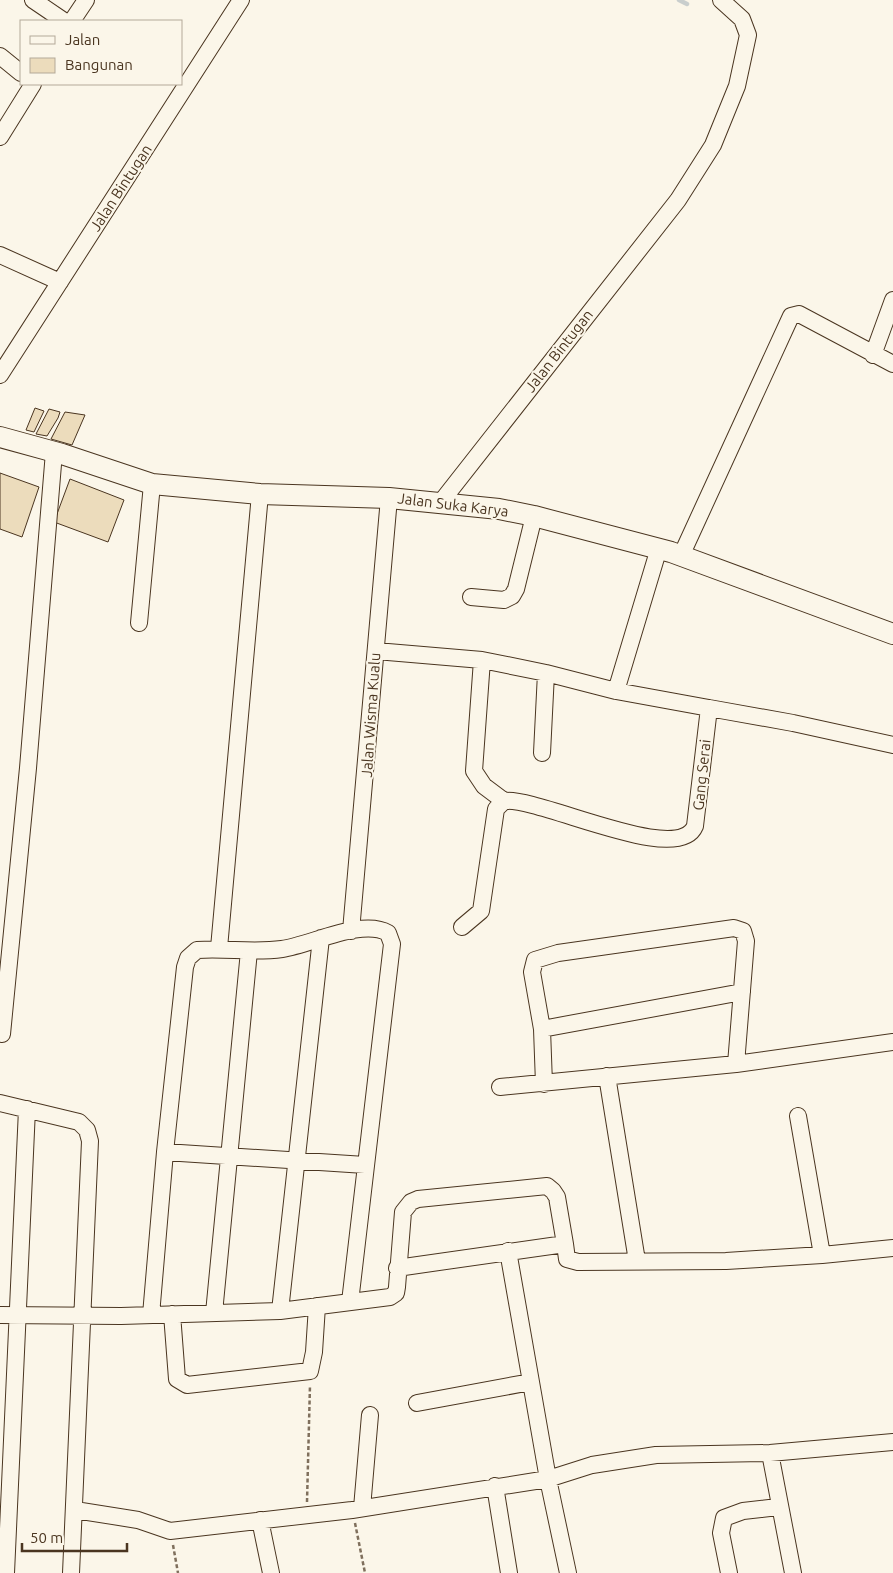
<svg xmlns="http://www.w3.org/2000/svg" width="893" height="1573" viewBox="0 0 893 1573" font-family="Ubuntu,sans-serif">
<rect width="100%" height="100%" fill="#fbf6e9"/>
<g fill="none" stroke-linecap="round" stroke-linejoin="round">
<path stroke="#c9cecd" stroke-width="4.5" d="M 679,0 L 687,4"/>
</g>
<path fill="#ecdcbc" stroke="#4a3520" d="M 35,408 L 44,411 L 34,432 L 26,430 Z
M 49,409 L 60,412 L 58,418 L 47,436 L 36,434 Z
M 65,412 L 85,415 L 72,445 L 51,439 Z
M 0,473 L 39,487 L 22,537 L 0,529 Z
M 70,479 L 124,500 L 108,542 L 54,522 Z"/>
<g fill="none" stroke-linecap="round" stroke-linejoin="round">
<g stroke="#4a3520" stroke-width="18">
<path id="minor" d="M 33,0 L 64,21
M 72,21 L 86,0
M 0,56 L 21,73
M 0,137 L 33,84
M 0,255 L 60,282
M 873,355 L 893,300
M 0,375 L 241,0
M 441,502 L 678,200 L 713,145 L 737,86 L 748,35 L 742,19 L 721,0
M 681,556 L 791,316 L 799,314 L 893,364
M 471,597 L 504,600 L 512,596 L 516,589 L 534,516
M 139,623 L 152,484
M 376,651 L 482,660 L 546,673 L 616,691 L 709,708
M 482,660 L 474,771 L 484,786 L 504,801
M 616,691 L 659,548
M 542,753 L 546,673
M 504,801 C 540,797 678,867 695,826 L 709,708 L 793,723 L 893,745
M 462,927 L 481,911 L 496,809 L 504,801
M 351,931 L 389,498
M 219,948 L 260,494
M 542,1029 L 742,992
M 2,1034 L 28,768 L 54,452
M 607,1076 L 637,1261
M 544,1084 L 542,1029 L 532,972 L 535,960 L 558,953 L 734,928 L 743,931 L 746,941 L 736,1064
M 500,1087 L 736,1064 L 893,1042
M 0,1103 L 79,1122 L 87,1130 L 90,1141 L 71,1573
M 798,1116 L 822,1255
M 165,1152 L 365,1165
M 508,1251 L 548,1479 L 568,1573
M 397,1268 L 565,1244 L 567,1259 L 578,1262 L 726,1261 L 822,1255 L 893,1248
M 280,1311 L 321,938
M 214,1313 L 249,951
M 172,1314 L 177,1379 L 187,1385 L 310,1371 L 314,1352 L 317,1306
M 0,1315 L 121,1316 L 280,1311 L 390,1297 L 396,1293 L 397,1287 L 403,1212 L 411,1202 L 418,1199 L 547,1186 L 553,1191 L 557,1197 L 565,1244
M 151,1315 L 165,1152 L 185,967 L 188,958 L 197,950 C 226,948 254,953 282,949 C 311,945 362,918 388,933 L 392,944 L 350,1302
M 417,1403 L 531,1382
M 770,1453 L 793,1573
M 495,1486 L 509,1573
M 362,1508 L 370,1415
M 75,1510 L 138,1520 L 170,1531 L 352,1510 L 548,1479 L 592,1465 L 656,1455 L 770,1453 L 893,1442
M 260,1520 L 271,1573
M 6,1573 L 27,1109
M 729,1573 L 721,1533 L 724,1518 L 743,1511 L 778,1507"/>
</g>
<g stroke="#4a3520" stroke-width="22">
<path id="major" d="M 0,437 L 62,454 L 152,484 L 260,494 L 389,498 L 499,509 L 534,516 L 671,552 L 893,634"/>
</g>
<path stroke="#7f6f5c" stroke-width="2.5" stroke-dasharray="4 2.5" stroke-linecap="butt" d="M 307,1502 L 310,1385
M 355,1523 L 365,1573
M 173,1545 L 178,1573"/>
<use href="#minor" stroke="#fbf6e9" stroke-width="16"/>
<use href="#major" stroke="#fbf6e9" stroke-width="20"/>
</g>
<g text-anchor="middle" stroke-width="4" stroke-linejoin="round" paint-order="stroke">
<g font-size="15" fill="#4a3520" stroke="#fbf6e9">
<text transform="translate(121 188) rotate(-57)" y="5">Jalan Bintugan</text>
<text transform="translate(559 351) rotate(-52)" y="5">Jalan Bintugan</text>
<text transform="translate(453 505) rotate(7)" y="5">Jalan Suka Karya</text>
<text transform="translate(371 715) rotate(-86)" y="5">Jalan Wisma Kualu</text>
<text transform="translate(702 775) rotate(-84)" y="5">Gang Serai</text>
</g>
</g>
<rect x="20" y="20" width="162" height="65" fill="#fbf6e9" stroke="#b4a999"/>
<rect x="30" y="36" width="25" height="8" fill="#fbf6e9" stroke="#b4a999"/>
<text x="65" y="45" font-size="15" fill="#4a3520">Jalan</text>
<rect x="30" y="58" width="25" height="15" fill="#ecdcbc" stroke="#b4a999"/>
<text x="65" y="70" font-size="15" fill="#4a3520">Bangunan</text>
<path d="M22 1543v8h105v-8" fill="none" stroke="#4a3520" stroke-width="2.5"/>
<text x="30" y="1543" font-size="15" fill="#4a3520" stroke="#fbf6e9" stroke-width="4" paint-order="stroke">50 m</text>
</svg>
